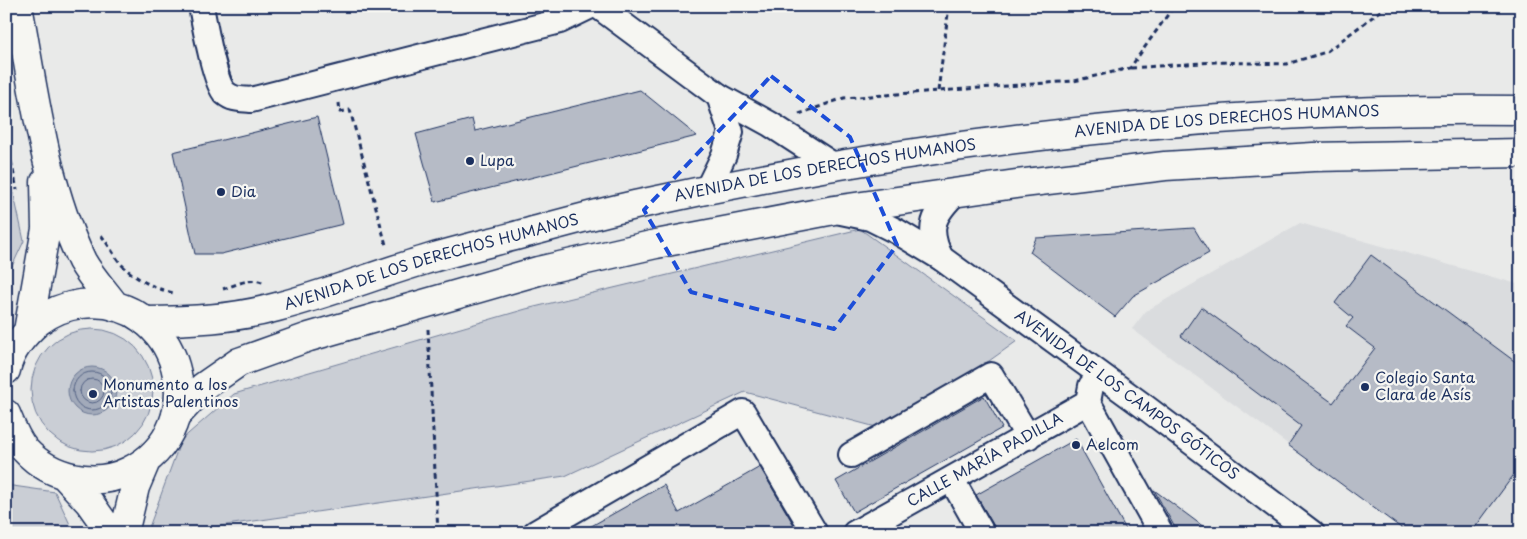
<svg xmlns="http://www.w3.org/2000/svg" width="1527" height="539" viewBox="0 0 1527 539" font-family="'Playpen Sans',sans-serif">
<rect width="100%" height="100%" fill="#e9eae9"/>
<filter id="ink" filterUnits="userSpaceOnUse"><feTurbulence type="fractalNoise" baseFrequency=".02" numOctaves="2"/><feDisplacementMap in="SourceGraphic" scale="10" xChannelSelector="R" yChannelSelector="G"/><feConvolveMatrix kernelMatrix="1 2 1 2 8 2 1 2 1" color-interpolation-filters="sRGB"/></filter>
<g filter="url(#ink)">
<path fill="#dadcde" d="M 1300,223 L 1521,285 L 1521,533 L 1408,533 L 1132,329 L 1146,311 Z"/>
<path fill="#caced5" stroke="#727e9a" d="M 6,158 L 24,241 L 6,279 Z
M 860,229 L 1017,341 L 891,431 L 745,392 L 565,476 L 171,533 L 147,533 L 181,440 L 234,394 L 526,309 Z
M31 390a61 61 0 1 1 122 0a61 61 0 1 1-122 0Z
M 6,485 L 55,492 L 74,533 L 6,533 Z"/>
<path fill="#a2aaba" stroke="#6c7995" d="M68 391a24 24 0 1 1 48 0a24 24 0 1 1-48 0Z"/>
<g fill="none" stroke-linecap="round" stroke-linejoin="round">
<path stroke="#516083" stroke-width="1" d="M73 391a19 19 0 1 1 38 0a19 19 0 1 1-38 0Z
M80 391a12 12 0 1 1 24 0a12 12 0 1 1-24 0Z"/>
</g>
<path fill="#b6bbc6" stroke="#1b2f5e" d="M 640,90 L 697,136 L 435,202 L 416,134 L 472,119 L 475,131 Z
M 317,117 L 343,224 L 221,254 L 195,254 L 173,152 Z
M 1194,228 L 1209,253 L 1133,296 L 1115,317 L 1030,252 L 1036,238 Z
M 1371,255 L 1521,366 L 1521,465 L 1471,533 L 1408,533 L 1288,445 L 1301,426 L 1181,336 L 1201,307 L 1333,403 L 1375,348 L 1346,326 L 1353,318 L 1335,303 Z
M 984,396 L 1002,428 L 854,512 L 836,481 Z
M 1076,439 L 1128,533 L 996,533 L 994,526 L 976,495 Z
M 760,467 L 795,527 L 785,533 L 579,533 L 664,485 L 679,513 Z
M 1154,490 L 1212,533 L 1178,533 Z"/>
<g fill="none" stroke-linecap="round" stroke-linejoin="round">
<g stroke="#1b2f5e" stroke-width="28">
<g id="minor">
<path d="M 201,6 C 204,22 215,84 225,93 C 233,100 241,99 251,100 L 560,21 L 591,6"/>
<path d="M 598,6 L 719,96 L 770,124 L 833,165"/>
<path d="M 707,190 L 724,155 L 731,132 L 719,96"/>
<path id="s1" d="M 841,212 L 870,218 L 898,232 L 941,258 L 1145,407 L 1312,533"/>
<path d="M 941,258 C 926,228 933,215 956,192"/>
<path d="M 1091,386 L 1088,402 L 1161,533"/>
<path d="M 851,455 L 991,375 L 1028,437"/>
<path d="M 952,480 L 982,533"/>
<path d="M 535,533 L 743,412 L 815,533"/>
<path id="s2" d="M 855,533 L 1088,402"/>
</g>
</g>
<g stroke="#1b2f5e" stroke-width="31">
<g id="major">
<path id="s3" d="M 145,321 C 190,321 234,319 277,307 C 327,294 375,275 425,260 C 458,250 493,242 526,233 C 563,223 599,213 635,205 C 926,141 1223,106 1521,110"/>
<path d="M 176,416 L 203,387 L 239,362 L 309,337 L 538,271 L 656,244 L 834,210 L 1016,184 L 1165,166 L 1313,157 L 1521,153"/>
</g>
</g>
<g stroke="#1b2f5e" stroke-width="31">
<path id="highway" d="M 18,6 C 34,91 44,182 82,261 C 91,277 105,292 116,307
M 28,331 L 46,229 L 45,182
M 6,370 C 10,350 24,334 39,321 C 51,312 66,306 81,304 C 179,292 218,427 129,471 C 95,488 51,478 25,450 C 16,440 11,426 6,414
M 65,476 L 89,502 L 111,533
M 124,533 L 135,487 L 146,461"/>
</g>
<path stroke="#1b2f5e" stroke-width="3" stroke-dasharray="5 4" stroke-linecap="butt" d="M 1131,68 L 1215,62 L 1287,64 L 1326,52 L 1387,6
M 938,91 L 949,6
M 339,103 L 340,112 L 350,110 L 386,245
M 799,114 L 844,98 L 1074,81 L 1130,68 L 1174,6
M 6,135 L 17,190
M 101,235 C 109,245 114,256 122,265 C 135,279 156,289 174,293
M 223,289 C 236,285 252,276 264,283
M 428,329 L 438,533"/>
<use href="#minor" stroke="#f6f6f2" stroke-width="24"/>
<use href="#major" stroke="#f6f6f2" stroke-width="28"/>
<use href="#highway" stroke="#f6f6f2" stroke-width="28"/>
</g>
</g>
<path fill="none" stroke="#1d4ed8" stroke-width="4" stroke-dasharray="10 6" stroke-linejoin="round" d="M 771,76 L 850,137 L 897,245 L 834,329 L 691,292 L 644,210 Z"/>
<g fill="#1b2f5e" stroke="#f6f6f2" stroke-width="2">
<circle cx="470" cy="161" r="5"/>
<circle cx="221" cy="192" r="5"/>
<circle cx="1365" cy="387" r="5"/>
<circle cx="93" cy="394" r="5"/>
<circle cx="1076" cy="445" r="5"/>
</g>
<g text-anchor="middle" stroke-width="4.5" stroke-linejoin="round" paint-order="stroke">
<g font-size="15" fill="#1b2f5e" stroke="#f6f6f2">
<text dy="5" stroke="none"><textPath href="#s3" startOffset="1104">AVENIDA DE LOS DERECHOS HUMANOS</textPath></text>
<text dy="5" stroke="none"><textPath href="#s3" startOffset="699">AVENIDA DE LOS DERECHOS HUMANOS</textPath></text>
<text dy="5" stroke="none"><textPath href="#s3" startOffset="294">AVENIDA DE LOS DERECHOS HUMANOS</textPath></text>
<text dy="5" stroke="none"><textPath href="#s1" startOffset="342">AVENIDA DE LOS CAMPOS GÓTICOS</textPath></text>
<text dy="5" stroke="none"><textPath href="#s2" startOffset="149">CALLE MARÍA PADILLA</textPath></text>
</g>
<g font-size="15" fill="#1b2f5e" stroke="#f6f6f2" text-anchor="start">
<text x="480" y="166">Lupa</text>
<text x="231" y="197">Dia</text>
<text x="1375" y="383">Colegio Santa<tspan x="1375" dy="17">Clara de Asís</tspan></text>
<text x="103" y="390">Monumento a los<tspan x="103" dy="17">Artistas Palentinos</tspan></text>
<text x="1086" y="450">Aelcom</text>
</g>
</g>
<rect width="1527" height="539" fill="none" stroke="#f6f6f2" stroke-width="25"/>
<rect x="12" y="12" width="1502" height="514" fill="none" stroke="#1b2f5e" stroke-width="2" filter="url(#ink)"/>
</svg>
